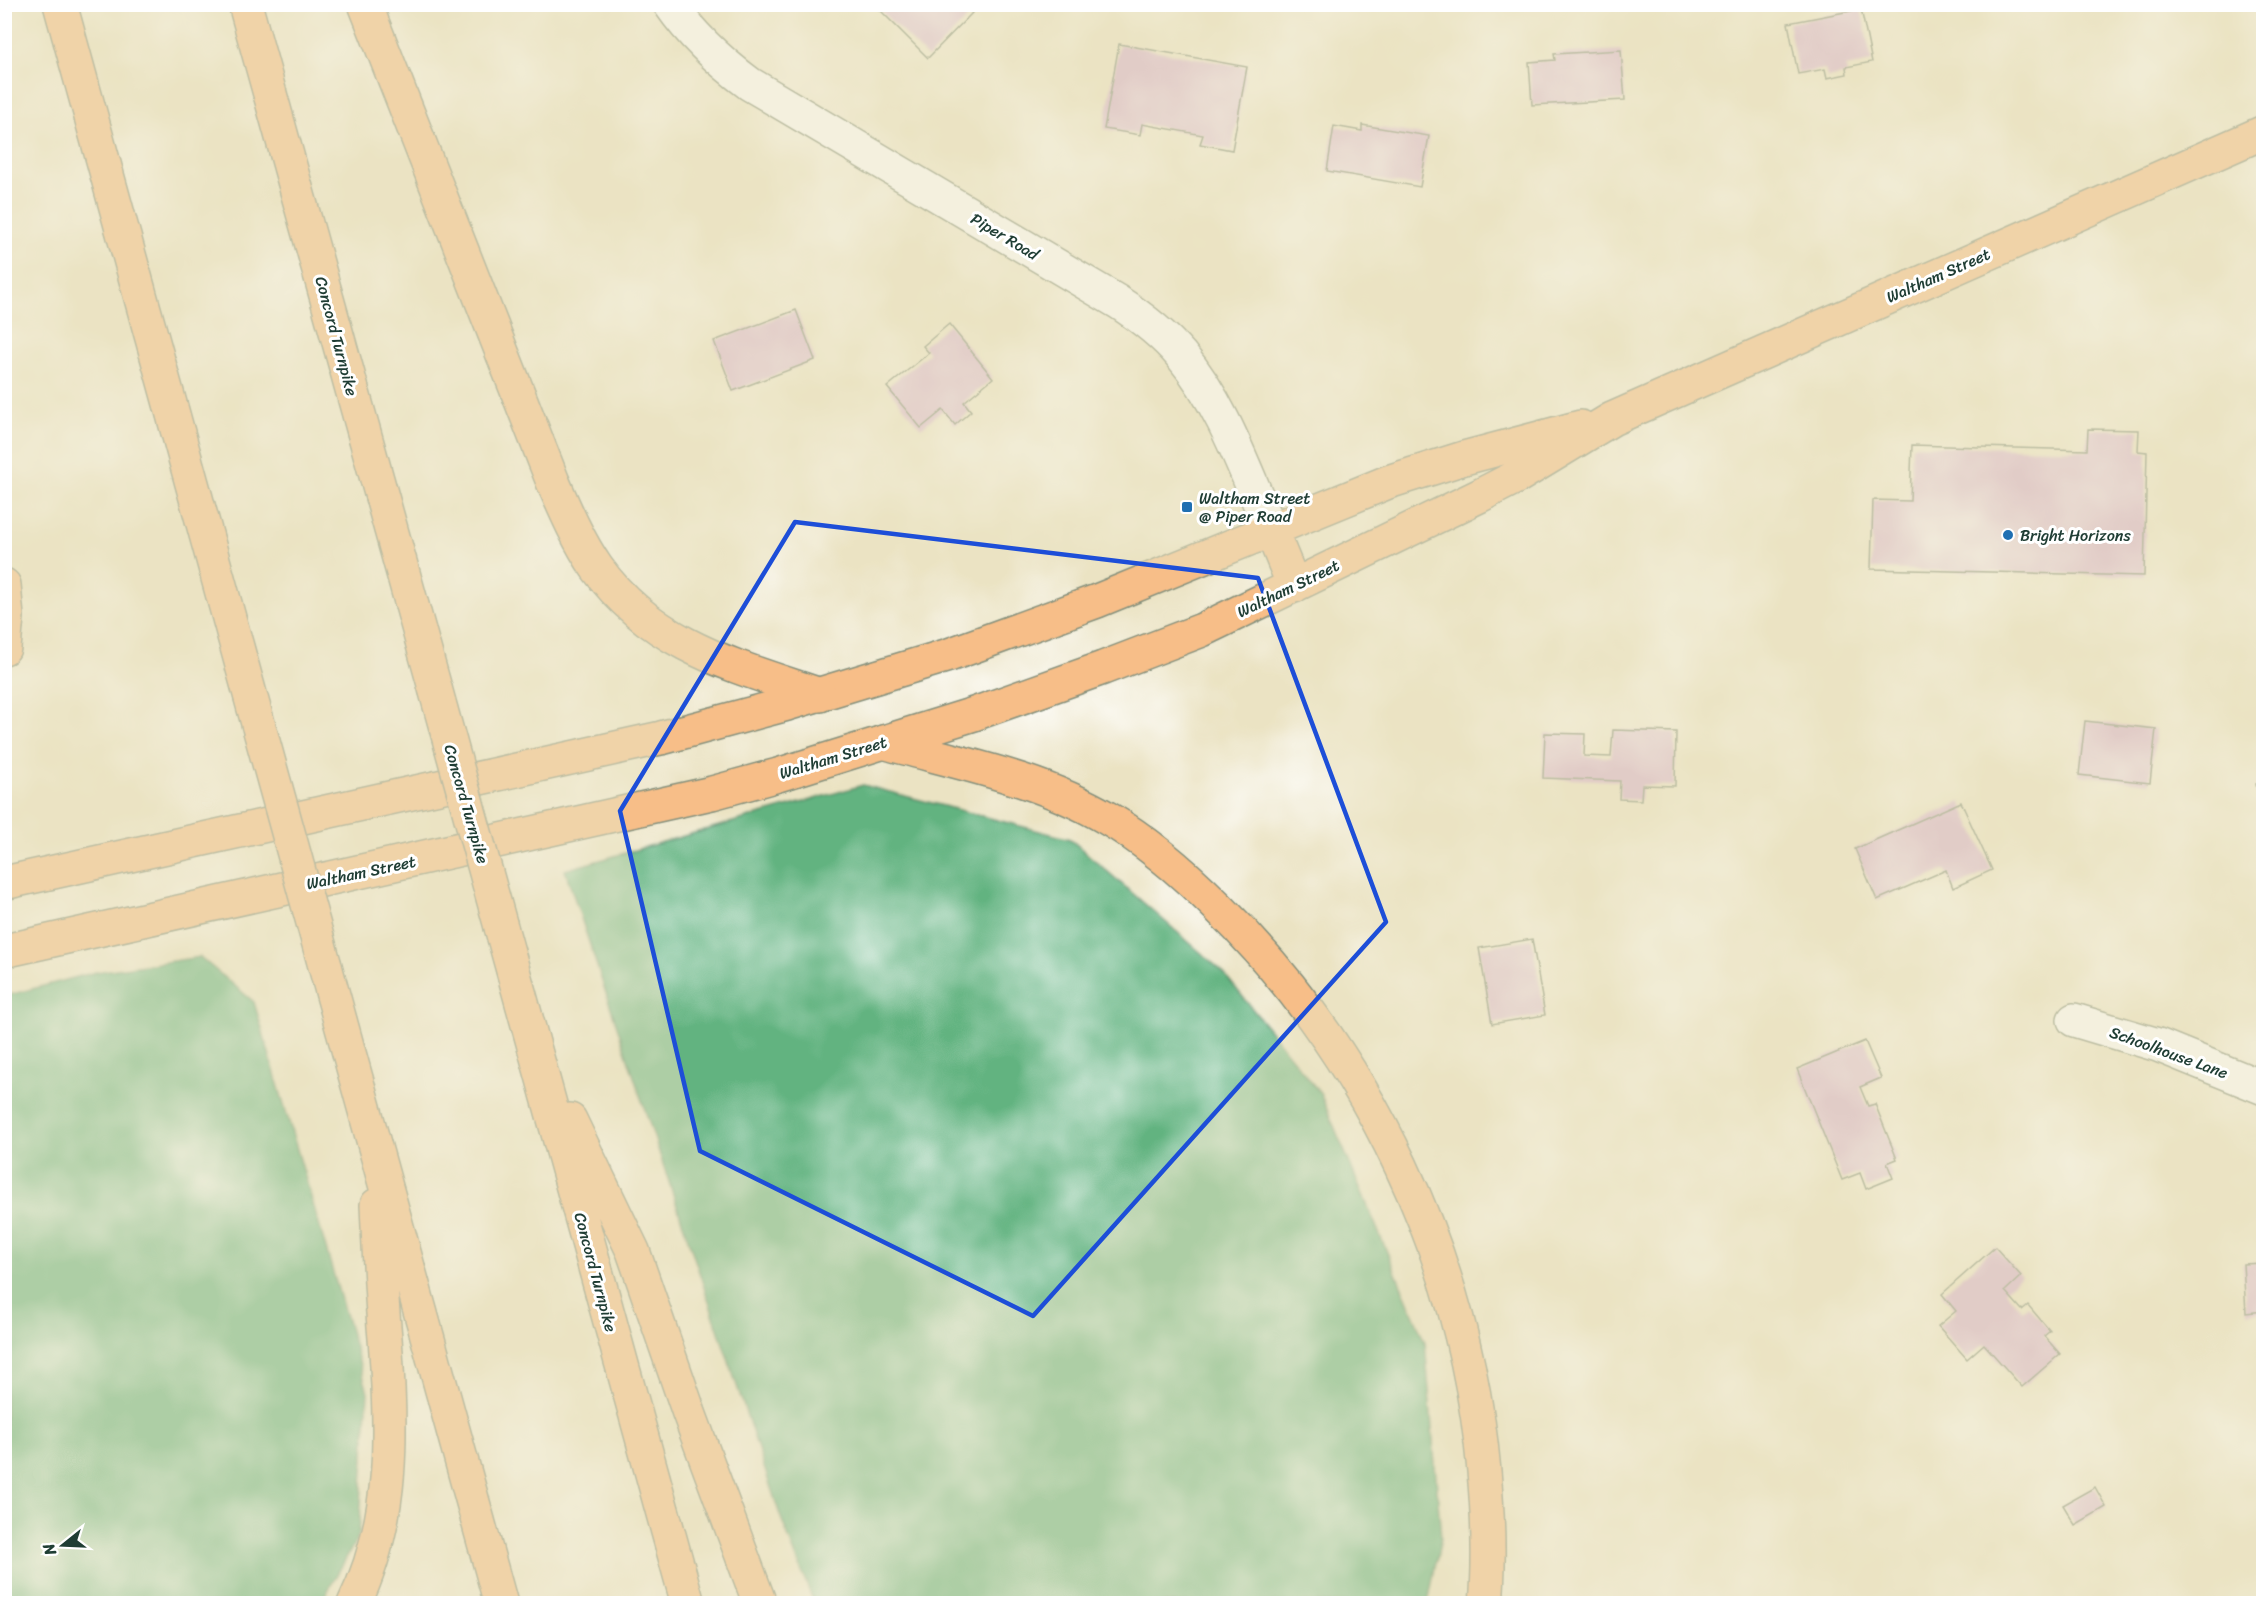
<svg xmlns="http://www.w3.org/2000/svg" width="2268" height="1608" viewBox="0 0 2268 1608" font-family="Sriracha,sans-serif">
<rect width="100%" height="100%" fill="#fff"/>
<filter id="ink" filterUnits="userSpaceOnUse"><feTurbulence type="fractalNoise" baseFrequency=".0167" numOctaves="2"/><feDisplacementMap in="SourceGraphic" scale="12" xChannelSelector="R" yChannelSelector="G"/><feConvolveMatrix kernelMatrix="1 2 1 2 8 2 1 2 1" color-interpolation-filters="sRGB"/></filter>
<filter id="wash" filterUnits="userSpaceOnUse"><feTurbulence type="fractalNoise" baseFrequency=".008" numOctaves="4" result="noise"/><feDisplacementMap in="SourceGraphic" scale="24" xChannelSelector="R" yChannelSelector="G"/><feGaussianBlur stdDeviation="1.35" result="paint"/><feColorMatrix in="noise" values="0 0 0 0 0 0 0 0 0 0 0 0 0 0 0 0 0 1.4 0 .05"/><feComposite in="paint" operator="in"/></filter>
<g filter="url(#wash)">
<rect width="100%" height="100%" fill="#ebe3c3"/>
<path fill="#62b380" stroke="#40785a" stroke-width="1.5" d="M 863,785 L 1070,839 L 1222,971 L 1320,1093 L 1425,1342 L 1441,1538 L 1428,1603 L 814,1603 L 781,1518 L 565,870 Z
M 200,957 L 254,1002 L 368,1392 L 359,1535 L 321,1603 L 5,1603 L 5,996 L 96,972 Z"/>
<g id="blocks">
<path fill="#d6afcc" d="M 874,4 L 964,4 L 972,13 L 928,58 Z
M 1861,9 L 1872,62 L 1846,67 L 1847,74 L 1827,78 L 1825,69 L 1798,74 L 1788,23 Z
M 1119,44 L 1247,67 L 1232,150 L 1200,144 L 1203,135 L 1142,124 L 1140,135 L 1104,129 Z
M 1621,50 L 1625,100 L 1532,105 L 1529,62 L 1555,60 L 1554,54 Z
M 1362,125 L 1429,136 L 1420,187 L 1327,171 L 1334,126 L 1362,131 Z
M 796,310 L 815,360 L 733,391 L 714,341 Z
M 949,324 L 993,378 L 964,402 L 971,411 L 955,425 L 943,410 L 921,428 L 887,387 L 929,353 L 923,346 Z
M 2088,429 L 2139,430 L 2138,451 L 2147,452 L 2144,576 L 1871,569 L 1873,500 L 1910,501 L 1912,445 L 2087,450 Z
M 2085,721 L 2156,729 L 2150,783 L 2079,775 Z
M 1613,730 L 1676,732 L 1675,786 L 1642,785 L 1641,800 L 1619,799 L 1620,781 L 1543,778 L 1545,733 L 1585,734 L 1584,756 L 1611,757 Z
M 2264,783 L 2264,823 L 2262,823 L 2256,784 Z
M 1961,802 L 1992,870 L 1953,888 L 1946,870 L 1877,900 L 1855,849 Z
M 1532,939 L 1545,1015 L 1492,1024 L 1479,948 Z
M 1865,1041 L 1881,1078 L 1860,1087 L 1868,1106 L 1875,1104 L 1897,1159 L 1887,1163 L 1893,1178 L 1866,1189 L 1860,1173 L 1842,1180 L 1797,1069 Z
M 1995,1247 L 2021,1276 L 2005,1291 L 2022,1310 L 2028,1305 L 2050,1331 L 2044,1336 L 2060,1354 L 2022,1387 L 1984,1344 L 1967,1359 L 1938,1326 L 1956,1311 L 1942,1294 Z
M 2264,1263 L 2264,1311 L 2246,1313 L 2243,1264 Z
M 2095,1487 L 2106,1507 L 2075,1525 L 2063,1505 Z"/>
</g>
</g>
<g filter="url(#ink)">
<use href="#blocks" fill-opacity="0" stroke="#85907c" stroke-width="1.5"/>
<g fill="none" stroke-linecap="round" stroke-linejoin="round">
<g stroke="#85907c" stroke-width="36">
<path id="street" d="M 670,4 C 692,36 719,61 750,84 L 1118,302 C 1141,317 1163,334 1181,355 C 1223,405 1245,471 1271,530
M 2074,1020 L 2158,1045 L 2264,1088"/>
</g>
<g stroke="#85907c" stroke-width="36">
<path id="primary" d="M 1271,530 L 1294,586
M 4,883 L 661,738 L 787,704 L 949,655 L 1097,601 L 1388,482 L 1464,458 L 1581,427
M 4,951 L 712,793 L 778,775 L 974,714 L 1103,668 L 1202,630 L 1479,496 L 1518,476 L 1612,419 L 2264,132"/>
</g>
<g stroke="#85907c" stroke-width="36">
<path id="highway" d="M 60,4 L 259,727
M 245,4 L 435,688
M 365,4 L 553,482 C 566,512 579,542 597,568 C 653,646 735,666 820,695
M 4,585 L 7,617 L 4,648
M 883,742 C 958,763 1039,778 1107,818 C 1149,842 1185,874 1219,908 C 1370,1057 1465,1260 1484,1471 C 1488,1515 1490,1560 1486,1604
M 501,927 L 688,1604
M 325,966 L 501,1604
M 570,1120 L 633,1251 L 689,1413 L 760,1604
M 354,1604 C 395,1520 392,1428 385,1338 C 381,1294 379,1250 377,1205"/>
</g>
<use href="#street" stroke="#fff" stroke-width="33"/>
<use href="#primary" stroke="#f7be88" stroke-width="33"/>
<use href="#highway" stroke="#f7be88" stroke-width="33"/>
<g stroke="#85907c" stroke-width="36" stroke-linecap="butt">
<path id="highway-bridge" d="M 435,688 L 501,927
M 259,727 L 325,966"/>
</g>
<use href="#highway-bridge" stroke="#f7be88" stroke-width="33"/>
</g>
</g>
<path d="M0 0H2268V1608H0ZM 795,522 L 1258,578 L 1386,922 L 1033,1316 L 700,1151 L 620,811 Z" fill="#ebe3c3" fill-opacity=".55" fill-rule="evenodd"/>
<path fill="none" stroke="#1d4ed8" stroke-width="4.5" stroke-linejoin="round" d="M 795,522 L 1258,578 L 1386,922 L 1033,1316 L 700,1151 L 620,811 Z"/>
<g fill="#1f6fb2" stroke="#fff" stroke-width="2">
<rect x="1181" y="501" width="12" height="12" rx="3"/>
<circle cx="2008" cy="535" r="6"/>
</g>
<g text-anchor="middle" stroke-width="6" stroke-linejoin="round" paint-order="stroke">
<g font-size="16" fill="#1f3d34" stroke="#fff">
<text transform="translate(1005 236) rotate(31)" y="6">Piper Road</text>
<text transform="translate(1938 275) rotate(-24)" y="6">Waltham Street</text>
<text transform="translate(337 336) rotate(75)" y="6">Concord Turnpike</text>
<text transform="translate(1288 588) rotate(-26)" y="6">Waltham Street</text>
<text transform="translate(833 757) rotate(-17)" y="6">Waltham Street</text>
<text transform="translate(467 804) rotate(74)" y="6">Concord Turnpike</text>
<text transform="translate(361 872) rotate(-12)" y="6">Waltham Street</text>
<text transform="translate(2169 1052) rotate(20)" y="6">Schoolhouse Lane</text>
<text transform="translate(596 1272) rotate(75)" y="6">Concord Turnpike</text>
</g>
<g font-size="16" fill="#1f3d34" stroke="#fff" text-anchor="start">
<text x="1199" y="504">Waltham Street<tspan x="1199" dy="18">@ Piper Road</tspan></text>
<text x="2020" y="541">Bright Horizons</text>
</g>
</g>
<rect width="2268" height="1608" fill="none" stroke="#fff" stroke-width="24"/>
<g transform="translate(63 1545) rotate(252)" stroke="#ffffff" stroke-width="4.5" paint-order="stroke">
<path d="M0-4.5L10 22L0 15L-10 22Z" fill="#1f3d34"/>
<text y="-9" font-size="16" font-weight="bold" text-anchor="middle" fill="#1f3d34">N</text>
</g>
</svg>
